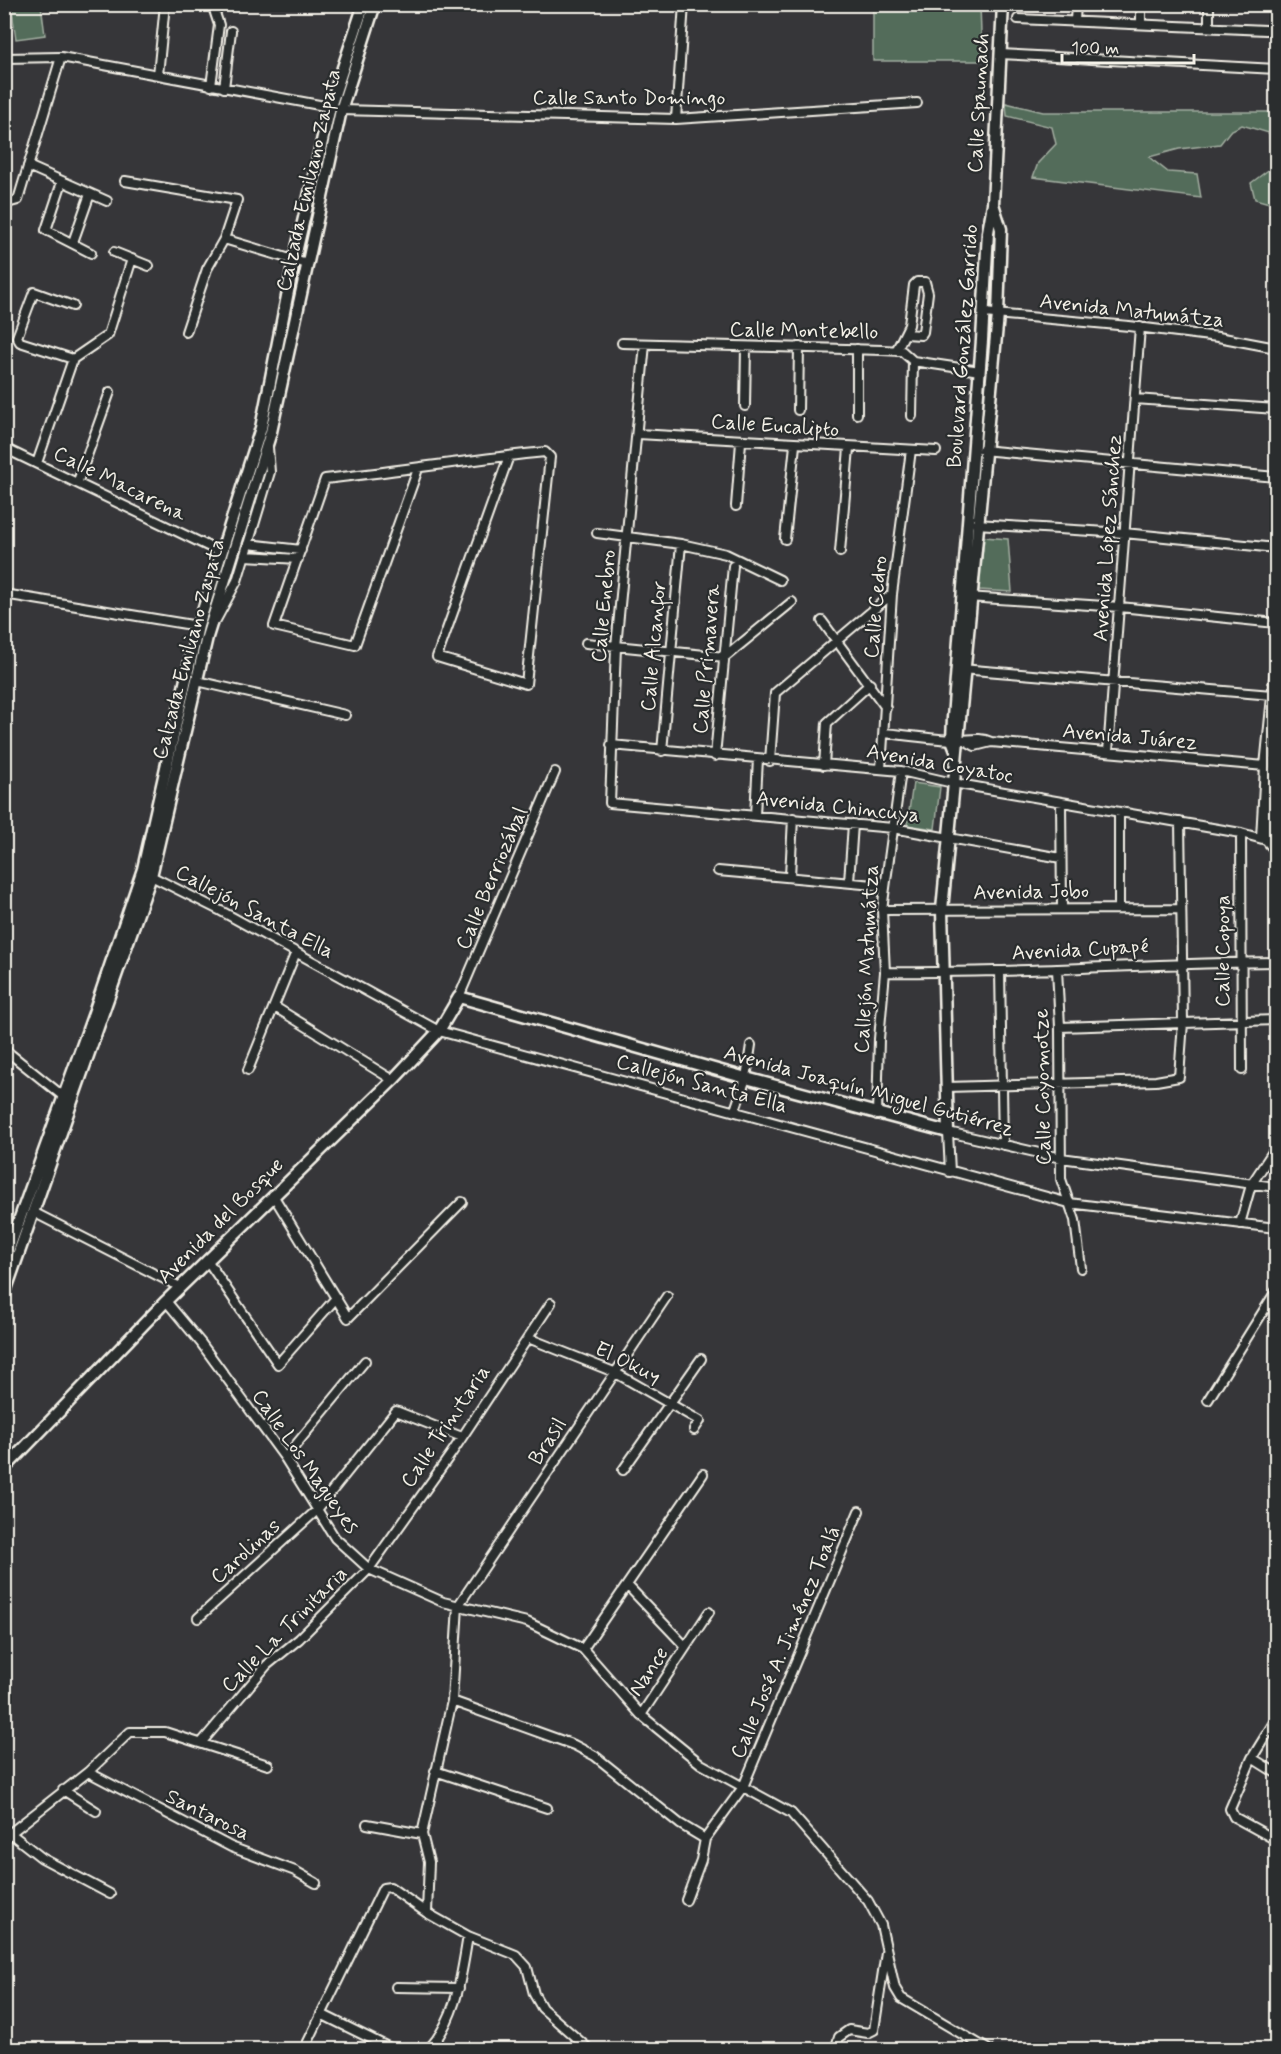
<svg xmlns="http://www.w3.org/2000/svg" width="1281" height="2054" viewBox="0 0 1281 2054" font-family="Mynerve,sans-serif">
<rect width="100%" height="100%" fill="#363639"/>
<filter id="ink" filterUnits="userSpaceOnUse"><feTurbulence type="fractalNoise" baseFrequency=".0167" numOctaves="2"/><feDisplacementMap in="SourceGraphic" scale="12" xChannelSelector="R" yChannelSelector="G"/><feConvolveMatrix kernelMatrix="1 2 1 2 8 2 1 2 1" color-interpolation-filters="sRGB"/></filter>
<g filter="url(#ink)">
<path fill="#526c5a" stroke="#a3aea1" stroke-width="1.5" d="M 11,5 L 41,5 L 45,35 L 16,39 Z
M 873,5 L 980,5 L 982,61 L 873,61 Z
M 1006,103 L 1043,112 L 1276,112 L 1276,205 L 1255,199 L 1251,183 L 1271,168 L 1269,133 L 1242,125 L 1230,131 L 1220,144 L 1179,149 L 1149,157 L 1168,172 L 1197,174 L 1201,198 L 1033,177 L 1038,163 L 1056,144 L 1052,127 L 1007,116 Z
M 984,537 L 1008,539 L 1012,592 L 979,590 Z
M 913,783 L 940,787 L 935,829 L 907,825 Z"/>
<g fill="none" stroke-linecap="round" stroke-linejoin="round">
<g stroke="#f4f1e8" stroke-width="12">
<path id="street" d="M 1018,19 L 1266,30
M 1075,21 L 1076,4
M 1141,24 L 1141,4
M 1209,27 L 1209,4
M 1000,54 L 1276,69
M 4,58 L 61,57 L 330,107
M 158,75 L 165,4
M 211,86 L 219,25 L 212,4
M 224,88 L 231,31
M 341,110 L 676,119 L 917,103
M 676,119 L 684,4
M 28,166 L 107,201
M 125,181 L 237,200 L 224,239 L 207,269 L 186,332
M 62,182 L 46,230 L 91,253
M 4,204 L 18,200 L 61,57
M 224,239 L 307,264
M 73,242 L 90,194
M 114,252 L 149,266
M 73,306 L 34,292 L 17,337 L 20,342 L 73,359
M 984,313 L 1129,326 L 1218,337 L 1276,348
M 622,343 L 882,350 L 902,351 L 913,361 L 980,371
M 645,344 L 616,647 L 610,803 L 893,828 L 1061,858
M 857,349 L 857,414
M 896,351 L 909,325 L 914,285 L 917,282 L 925,282 L 928,293 L 923,332 L 921,335 L 906,334
M 1135,399 L 1276,409
M 745,406 L 746,347
M 798,410 L 799,347
M 912,416 L 913,361
M 638,434 L 936,451
M 4,448 L 220,552
M 982,450 L 1276,477
M 37,463 L 73,359 L 108,335 L 132,259
M 418,469 L 355,645 L 274,626 L 325,479 C 399,471 472,459 545,452 L 550,457 L 526,684 L 437,657 L 509,456
M 78,481 L 110,392
M 736,506 L 741,442
M 976,524 L 1124,533 L 1276,548
M 597,533 L 681,544 L 726,554 L 780,580
M 785,539 L 795,445
M 248,544 L 301,550
M 840,552 L 849,448
M 245,556 L 298,559
M 4,594 L 198,626
M 967,597 L 1120,607 L 1276,623
M 216,620 L 237,581 L 270,472 L 268,447
M 822,621 L 886,708
M 586,643 L 725,657 L 792,602
M 961,669 L 1272,695
M 197,681 L 345,715
M 884,733 C 907,735 931,739 955,740 C 968,741 978,736 991,742 L 1265,766
M 966,741 L 975,746 L 991,742
M 611,745 L 901,771 L 953,783 L 1241,833 L 1266,840 L 1276,852
M 662,751 L 681,544
M 1108,752 L 1140,327
M 715,756 L 733,566
M 770,761 L 775,693 L 892,594
M 824,765 L 827,723 L 870,684
M 881,769 L 892,594 L 911,450
M 1061,803 L 1062,909
M 755,815 L 758,759
M 1241,833 L 1242,1070
M 1261,838 L 1265,766 L 1276,657
M 1266,840 L 1276,739
M 718,871 L 885,886
M 151,876 L 221,911 L 439,1031 L 1069,1203 L 1276,1228
M 790,876 L 793,818
M 849,882 L 853,824
M 1119,908 L 1119,812
M 882,910 L 1180,909
M 1057,969 L 1060,1027 L 1061,1179 L 1075,1220 L 1081,1268
M 1000,971 L 1003,1145
M 885,972 C 1016,974 1146,963 1276,962
M 459,997 L 555,772
M 275,1007 L 393,1080
M 1060,1027 L 1276,1020
M 4,1049 L 64,1097
M 248,1070 L 296,952
M 947,1087 L 1156,1081 L 1179,1077 L 1183,1022 L 1180,822
M 735,1110 L 746,1078 L 751,1045
M 877,1115 L 879,1039 L 885,972 L 882,910 L 901,771
M 950,1172 L 948,1132 L 1061,1158 L 1276,1187
M 273,1195 L 348,1318 L 462,1202
M 33,1212 L 180,1287
M 1240,1224 L 1251,1185 L 1276,1147
M 207,1260 L 278,1364 L 336,1298
M 166,1301 L 201,1343 L 285,1458 L 335,1538 L 369,1569 L 443,1602 L 527,1622 L 583,1649 L 641,1715 L 701,1764 L 791,1813 L 868,1901 L 881,1925 L 895,1988 L 901,1998 L 989,2050
M 528,1338 L 614,1372 L 700,1421 L 694,1430
M 1208,1400 L 1276,1291
M 285,1458 L 365,1361
M 623,1470 L 701,1359
M 627,1585 L 685,1646
M 198,1618 L 316,1511 L 396,1411 L 462,1437
M 583,1649 L 703,1474
M 452,1701 L 574,1745 L 595,1756 L 680,1824 L 705,1839
M 641,1715 L 709,1612
M 1276,1719 L 1252,1758 L 1230,1809 L 1234,1817 L 1276,1840
M 202,1742 L 267,1665 L 299,1639 L 369,1569 L 451,1454 L 551,1303
M 1252,1758 L 1276,1773
M 435,1771 L 547,1808
M 88,1772 L 231,1847 L 295,1871 L 316,1883
M 63,1790 L 96,1811
M 367,1824 L 422,1834
M 10,1833 L 42,1858 L 110,1894
M 4,1838 L 88,1772 L 130,1732 L 165,1732 L 268,1765
M 686,1900 L 701,1860 L 705,1839 L 743,1787 L 859,1511
M 396,1987 L 459,1988
M 321,2014 L 394,2050
M 304,2050 L 383,1888 L 390,1887 L 427,1913
M 428,2050 C 457,2018 461,1977 468,1936
M 590,2050 L 542,2008 L 534,1994 L 527,1967 L 516,1955 L 468,1936 L 427,1913 L 429,1862 L 422,1834 L 452,1701 L 458,1606 L 667,1296
M 835,2050 L 839,2037 L 849,2030 L 868,2033 L 874,2030 L 886,1952"/>
</g>
<g stroke="#f4f1e8" stroke-width="15">
<path id="secondary" d="M 956,750 L 952,740 L 953,718 L 982,340 L 988,232 L 993,204 L 1003,4
M 4,1262 L 94,1013 L 143,869 L 198,626 L 261,428 L 294,261 L 330,107 L 364,4
M 4,1295 L 151,876 L 207,637 L 271,432 L 341,110 L 375,4
M 4,1469 L 166,1301 L 393,1080 L 439,1031 L 459,997 L 746,1078 L 948,1132 L 942,910 L 998,315 L 1001,229 L 993,204"/>
</g>
<use href="#street" stroke="#2a2d2e" stroke-width="8"/>
<use href="#secondary" stroke="#2a2d2e" stroke-width="10"/>
</g>
</g>
<g text-anchor="middle" stroke-width="4.5" stroke-linejoin="round" paint-order="stroke">
<g font-size="21" fill="#f4f1e8" stroke="#2a2d2e">
<text x="629" y="104">Calle Santo Domingo</text>
<text transform="translate(978 103) rotate(-87)" y="7">Calle Spaunach</text>
<text transform="translate(308 180) rotate(-77)" y="7">Calzada Emiliano Zapata</text>
<text transform="translate(1132 310) rotate(6)" y="7">Avenida Matumátza</text>
<text transform="translate(804 330) rotate(1)" y="7">Calle Montebello</text>
<text transform="translate(962 346) rotate(-86)" y="7">Boulevard González Garrido</text>
<text transform="translate(775 425) rotate(4)" y="7">Calle Eucalipto</text>
<text transform="translate(120 483) rotate(26)" y="7">Calle Macarena</text>
<text transform="translate(1107 538) rotate(-86)" y="7">Avenida López Sánchez</text>
<text transform="translate(603 606) rotate(-85)" y="7">Calle Enebro</text>
<text transform="translate(875 607) rotate(-85)" y="7">Calle Cedro</text>
<text transform="translate(653 646) rotate(-85)" y="7">Calle Alcanfor</text>
<text transform="translate(188 649) rotate(-75)" y="7">Calzada Emiliano Zapata</text>
<text transform="translate(706 659) rotate(-85)" y="7">Calle Primavera</text>
<text transform="translate(1130 736) rotate(5)" y="7">Avenida Juárez</text>
<text transform="translate(940 763) rotate(10)" y="7">Avenida Coyatoc</text>
<text transform="translate(838 806) rotate(6)" y="7">Avenida Chincuya</text>
<text transform="translate(491 878) rotate(-67)" y="7">Calle Berriozábal</text>
<text transform="translate(1031 891) rotate(-1)" y="7">Avenida Jobo</text>
<text transform="translate(255 911) rotate(28)" y="7">Callejón Santa Ella</text>
<text transform="translate(1080 949) rotate(-3)" y="7">Avenida Cupapé</text>
<text transform="translate(1222 951) rotate(-90)" y="7">Calle Copoya</text>
<text transform="translate(866 959) rotate(-87)" y="7">Callejón Matumátza</text>
<text transform="translate(702 1083) rotate(15)" y="7">Callejón Santa Ella</text>
<text transform="translate(1042 1087) rotate(-91)" y="7">Calle Coyomotze</text>
<text transform="translate(869 1090) rotate(15)" y="7">Avenida Joaquín Miguel Gutiérrez</text>
<text transform="translate(220 1220) rotate(-45)" y="7">Avenida del Bosque</text>
<text transform="translate(628 1362) rotate(26)" y="7">El Okuy</text>
<text transform="translate(445 1426) rotate(-56)" y="7">Calle Trinitaria</text>
<text transform="translate(547 1441) rotate(-57)" y="7">Brasil</text>
<text transform="translate(306 1461) rotate(55)" y="7">Calle Los Magueyes</text>
<text transform="translate(245 1551) rotate(-42)" y="7">Carolinas</text>
<text transform="translate(284 1629) rotate(-45)" y="7">Calle La Trinitaria</text>
<text transform="translate(785 1642) rotate(-67)" y="7">Calle José A. Jiménez Toalá</text>
<text transform="translate(648 1671) rotate(-57)" y="7">Nance</text>
<text transform="translate(208 1814) rotate(26)" y="7">Santarosa</text>
</g>
</g>
<rect width="1281" height="2054" fill="none" stroke="#2a2d2e" stroke-width="24"/>
<rect x="12" y="12" width="1257" height="2030" fill="none" stroke="#f4f1e8" stroke-width="2" filter="url(#ink)"/>
<path d="M1062 54v9h132v-9" fill="none" stroke="#f4f1e8" stroke-width="3"/>
<text x="1071" y="54" font-size="18" fill="#f4f1e8" stroke="#2a2d2e" stroke-width="4.5" paint-order="stroke">100 m</text>
</svg>
